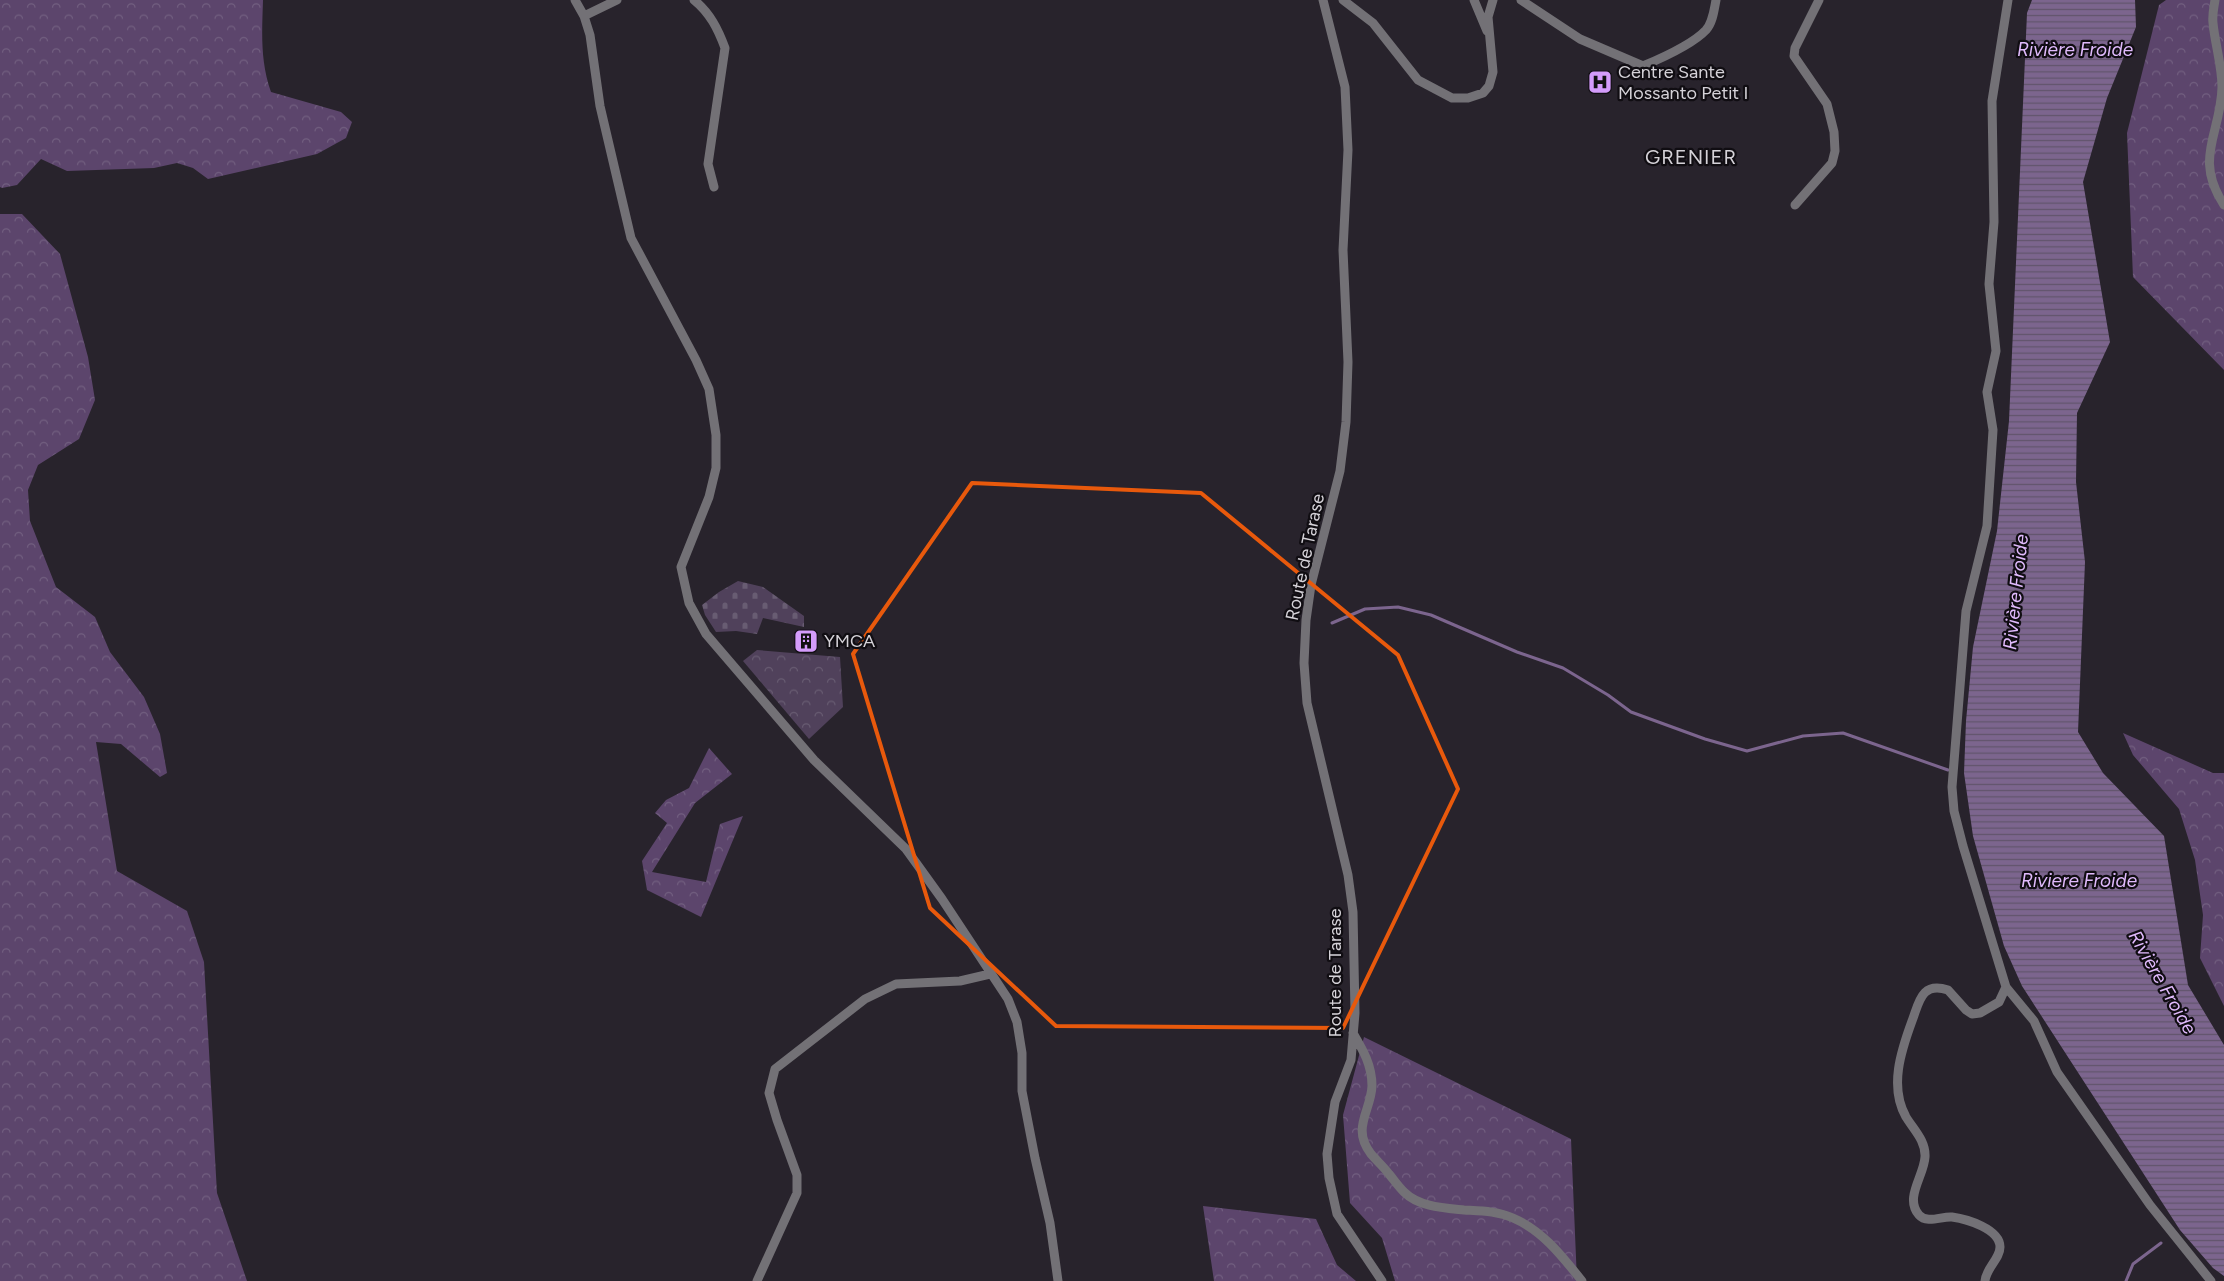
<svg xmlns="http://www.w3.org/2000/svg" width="2224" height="1281" viewBox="0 0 2224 1281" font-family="Figtree,sans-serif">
<defs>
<pattern id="forest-crowns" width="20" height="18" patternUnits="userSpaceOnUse" patternTransform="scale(1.25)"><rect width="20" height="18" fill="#5c456c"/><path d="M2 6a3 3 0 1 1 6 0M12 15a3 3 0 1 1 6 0" fill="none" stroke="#725f80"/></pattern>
<pattern id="cemetery-stones" width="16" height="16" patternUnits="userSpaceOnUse" patternTransform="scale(1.25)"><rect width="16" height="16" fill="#50415b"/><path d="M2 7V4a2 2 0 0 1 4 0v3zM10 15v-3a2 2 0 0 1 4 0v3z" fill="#685c72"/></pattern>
<pattern id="park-crowns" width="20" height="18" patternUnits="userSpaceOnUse" patternTransform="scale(1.25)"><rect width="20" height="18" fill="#50415b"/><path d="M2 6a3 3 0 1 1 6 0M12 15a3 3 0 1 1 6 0" fill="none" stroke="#685c72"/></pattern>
<pattern id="water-rules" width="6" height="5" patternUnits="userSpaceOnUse" patternTransform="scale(1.25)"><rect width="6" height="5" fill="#7c658e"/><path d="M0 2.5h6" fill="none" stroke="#61546b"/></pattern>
</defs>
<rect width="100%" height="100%" fill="#28232c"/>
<path fill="url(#forest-crowns)" d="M 0,0 L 263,0 C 262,32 260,61 271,92 L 341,112 L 352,122 L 346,138 L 317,154 L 208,179 L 193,168 L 177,163 L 154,168 L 67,171 L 41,159 L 17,185 L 2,188 L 0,187 Z
M 2166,0 L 2224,0 L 2224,370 L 2133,277 L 2127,133 L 2159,5 Z
M 0,214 L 22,214 L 60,254 L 88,357 L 95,400 L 79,439 L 38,465 L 28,490 L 30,521 L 56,587 L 95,617 L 110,652 L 144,697 L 160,734 L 167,773 L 160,777 L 121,744 L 96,742 L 117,871 L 187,911 L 204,962 L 217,1193 L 247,1281 L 0,1281 Z
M 2123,733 L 2213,773 L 2224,773 L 2224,1006 L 2200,958 L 2203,915 L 2195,860 L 2179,809 L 2133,755 Z
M 709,748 L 732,774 L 695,803 L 652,872 L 706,882 L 720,824 L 743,816 L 701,917 L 647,890 L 642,861 L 667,823 L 655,813 L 666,800 L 689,788 Z
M 1364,1037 L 1571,1139 L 1577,1281 L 1395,1281 L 1382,1238 L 1350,1203 L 1343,1115 Z
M 1203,1206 L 1316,1219 L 1337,1265 L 1356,1281 L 1214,1281 Z"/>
<path fill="url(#cemetery-stones)" d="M 738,581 L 763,587 L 804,616 L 804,627 L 763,618 L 757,634 L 736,631 L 716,632 L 705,615 L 702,605 L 719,592 Z"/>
<path fill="url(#park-crowns)" d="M 757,650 L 840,657 L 843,707 L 809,739 L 743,661 Z"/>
<path fill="url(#water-rules)" d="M 2032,0 L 2135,0 L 2136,27 L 2107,98 L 2083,182 L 2110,342 L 2077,413 L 2076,482 L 2085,562 L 2078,732 L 2103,773 L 2164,836 L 2188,985 L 2224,1045 L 2224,1276 L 2213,1268 L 2180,1230 L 2022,986 L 2004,946 L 1973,836 L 1964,773 L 1966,721 L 1973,647 L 1997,531 L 2009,421 L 2027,13 Z"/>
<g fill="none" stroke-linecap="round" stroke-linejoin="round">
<path stroke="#7c658e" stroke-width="3" d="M 1332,623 L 1365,609 L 1398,607 L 1431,615 L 1517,652 L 1563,668 L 1608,695 L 1631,712 L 1705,739 L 1747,751 L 1803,736 L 1843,733 L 1948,770
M 2126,1281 L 2133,1264 L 2161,1243"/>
<path stroke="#737176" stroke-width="9" d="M 575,0 L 584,16 L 590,35 L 600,106 L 631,238 L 696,360 L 709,389 L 716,435 L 716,468 L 709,497 L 681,567 L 689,603 L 706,634 L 814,760 L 906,849 L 942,899 L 1008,999 L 1017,1022 L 1022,1053 L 1022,1091 L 1035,1158 L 1050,1223 L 1058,1281
M 694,0 C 710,13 718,29 725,48 L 708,164 L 714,187
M 1323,0 L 1345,87 L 1348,150 L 1343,250 L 1348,362 L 1346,422 L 1340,471 L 1311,585 L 1306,620 L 1304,663 L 1307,703 L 1348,875 L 1353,912 L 1355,1013 L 1351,1060 L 1335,1102 L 1327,1154 L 1329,1178 L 1337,1214 L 1382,1281
M 1343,0 L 1373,23 L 1418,80 L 1452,98 L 1468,98 L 1483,93 L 1489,86 L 1493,72 L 1488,17 L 1493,0
M 1474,0 L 1487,31
M 1521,0 L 1580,39 L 1643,66 C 1662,58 1692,45 1706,30 C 1713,22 1714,10 1716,0
M 2008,0 L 1992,101 L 1994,222 L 1989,284 L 1996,351 L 1987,392 L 1993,430 L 1987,526 L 1966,611 L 1952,787 L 1954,811 L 1963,846 L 2006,987 L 2034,1021 L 2057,1072 L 2150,1205 L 2211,1281
M 2215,0 C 2214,7 2212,15 2213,23 C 2215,44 2222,66 2222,87 C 2221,134 2193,158 2224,205
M 584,16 L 617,0
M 1795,205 L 1832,163 L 1835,151 L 1834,132 L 1827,104 L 1794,56 L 1795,48 L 1819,0
M 1353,1033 C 1363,1050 1372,1065 1372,1086 C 1371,1111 1351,1128 1371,1154 C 1377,1161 1384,1167 1389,1174 C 1394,1180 1398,1186 1404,1192 C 1419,1207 1444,1208 1464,1210 C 1481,1211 1497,1211 1513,1218 C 1543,1231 1562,1256 1582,1281
M 757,1281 L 797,1193 L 797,1175 L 777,1120 L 769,1093 L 775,1069 L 865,999 L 896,984 L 960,981 L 990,974
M 1985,1281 C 1986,1268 2000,1259 2000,1247 C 2000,1229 1967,1219 1952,1217 C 1942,1216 1927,1224 1919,1215 C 1904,1198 1924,1176 1925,1157 C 1926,1141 1914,1130 1906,1117 C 1889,1087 1901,1051 1912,1021 C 1919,1003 1921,981 1948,990 L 1966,1010 L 1972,1014 L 1980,1013 L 1999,1002 L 2006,987"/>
</g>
<path fill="none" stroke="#e8590c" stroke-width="4" stroke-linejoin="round" d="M 972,483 L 1201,493 L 1398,655 L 1458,789 L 1343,1028 L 1056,1026 L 930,908 L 853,654 Z"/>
<defs>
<g id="hospital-square" transform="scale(1.25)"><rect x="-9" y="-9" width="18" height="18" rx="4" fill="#d49cfb" stroke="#100d12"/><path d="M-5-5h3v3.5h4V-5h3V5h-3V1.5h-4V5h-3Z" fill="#111"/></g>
<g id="building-square" transform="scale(1.25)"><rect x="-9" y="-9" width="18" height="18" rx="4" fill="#d49cfb" stroke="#100d12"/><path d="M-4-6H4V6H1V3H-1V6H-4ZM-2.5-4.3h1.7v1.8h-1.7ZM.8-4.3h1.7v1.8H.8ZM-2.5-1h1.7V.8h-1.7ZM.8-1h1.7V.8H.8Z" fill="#111"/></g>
</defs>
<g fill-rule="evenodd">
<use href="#hospital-square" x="1600" y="82"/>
<use href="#building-square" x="806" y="641"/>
</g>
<g text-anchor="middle" stroke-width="4.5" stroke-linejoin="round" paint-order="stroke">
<g font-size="18" fill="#d5d2d8" stroke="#100d12" text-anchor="start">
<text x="1618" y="78">Centre Sante<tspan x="1618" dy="21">Mossanto Petit I</tspan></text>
<text x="824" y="647">YMCA</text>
</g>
<g font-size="18" fill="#d5d2d8" stroke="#100d12">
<text transform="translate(1305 557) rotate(-78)" y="6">Route de Tarase</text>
<text transform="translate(1335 973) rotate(-90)" y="6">Route de Tarase</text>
</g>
<g font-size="19" font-style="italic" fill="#e0bafc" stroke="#100d12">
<text x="2075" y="56">Rivière Froide</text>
<text transform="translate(2015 592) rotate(-84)" y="7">Rivière Froide</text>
<text x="2079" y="887">Riviere Froide</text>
<text transform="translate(2163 982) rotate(60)" y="7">Rivière Froide</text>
</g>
<g font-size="20" letter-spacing="1" fill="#d5d2d8" stroke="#100d12">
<text x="1691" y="164">GRENIER</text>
</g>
</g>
</svg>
